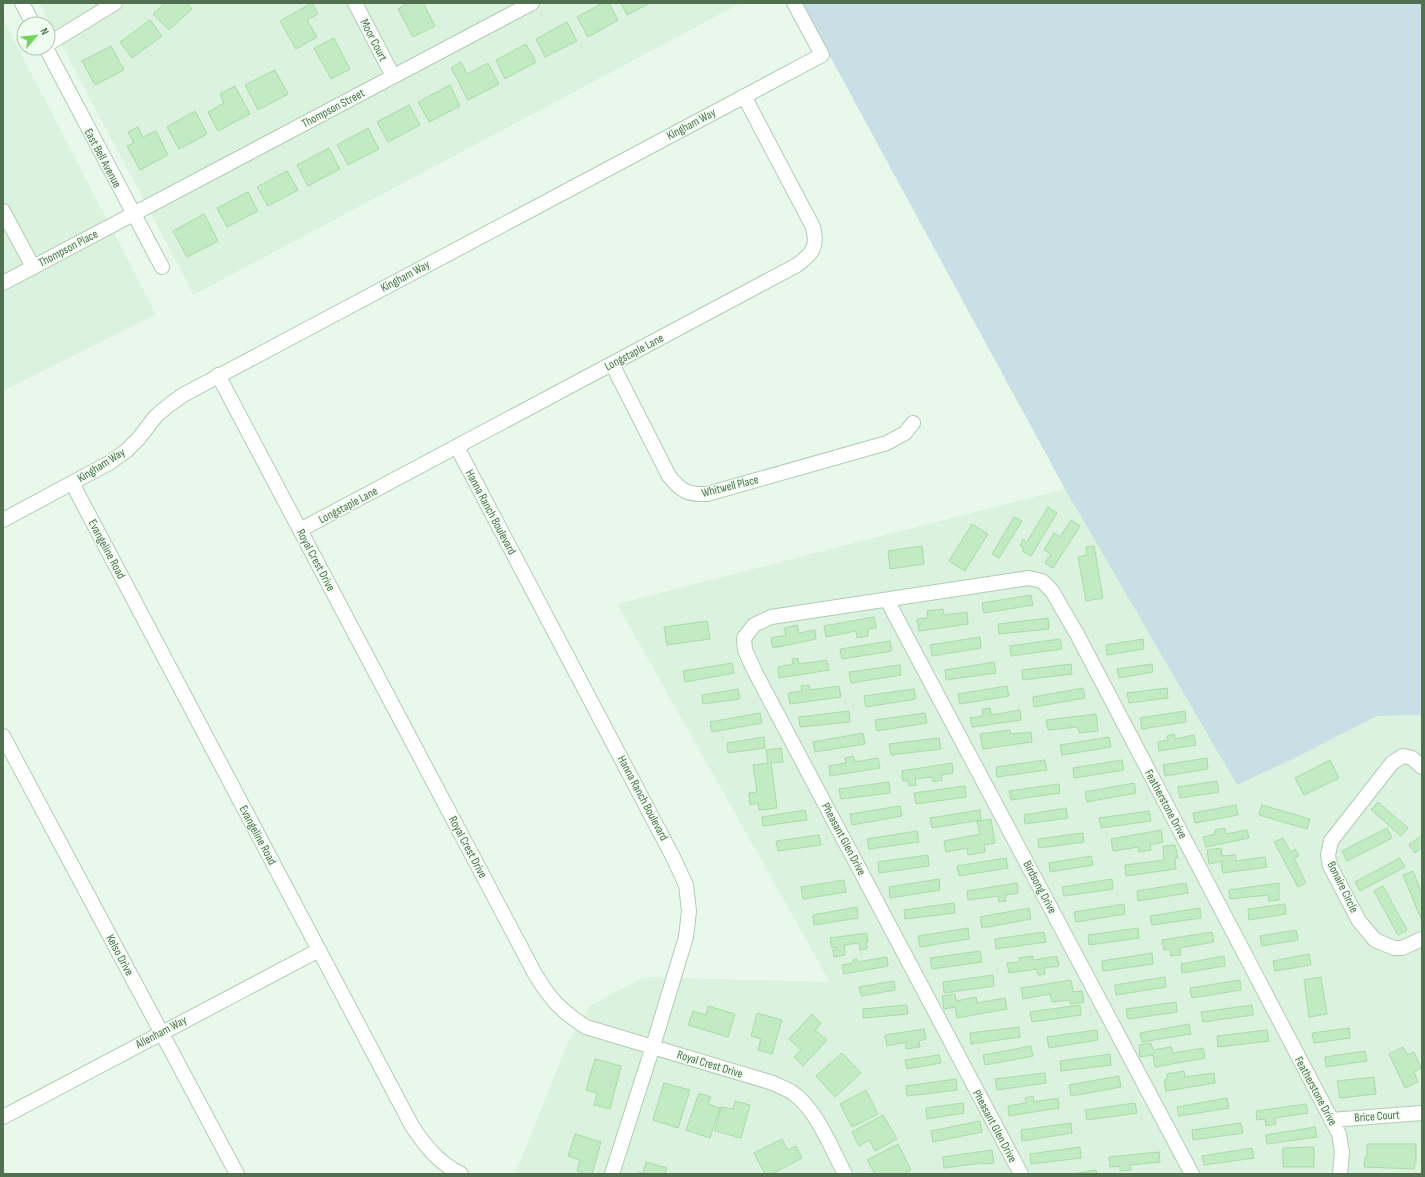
<svg xmlns="http://www.w3.org/2000/svg" width="1425" height="1177" viewBox="0 0 1425 1177" font-family="'Sofia Sans Condensed',sans-serif">
<rect width="100%" height="100%" fill="#e8f9eb"/>
<path fill="#daf2de" d="M 39,3 L 741,3 L 193,295 L 189,285 Z
M 3,19 L 156,314 L 3,391 Z
M 1065,489 L 1237,785 L 1293,759 L 1377,716 L 1422,715 L 1422,1174 L 515,1174 L 568,1042 L 590,1006 L 643,977 L 830,982 L 617,604 Z"/>
<path fill="#c8e0e5" d="M 801,3 L 1422,3 L 1422,715 L 1377,716 L 1293,759 L 1237,785 L 1065,489 Z"/>
<path fill="#c3ebc3" stroke="#a7dba6" d="M 165,3 L 187,3 L 192,9 L 169,30 L 153,14 Z
M 312,3 L 318,14 L 307,20 L 317,37 L 296,49 L 280,21 Z
M 408,3 L 423,3 L 435,26 L 413,37 L 398,9 Z
M 603,3 L 609,3 L 618,20 L 588,37 L 577,17 Z
M 621,3 L 650,3 L 627,15 Z
M 150,20 L 162,36 L 132,58 L 120,42 Z
M 567,22 L 577,41 L 545,57 L 536,39 Z
M 334,38 L 350,69 L 331,79 L 314,48 Z
M 526,44 L 536,62 L 505,79 L 496,60 Z
M 111,46 L 124,70 L 95,85 L 82,61 Z
M 461,62 L 467,74 L 488,63 L 499,84 L 468,100 L 451,68 Z
M 275,70 L 288,94 L 258,110 L 245,85 Z
M 450,85 L 460,106 L 429,122 L 418,102 Z
M 235,86 L 250,114 L 218,131 L 208,112 L 224,103 L 220,94 Z
M 409,105 L 420,125 L 388,142 L 377,122 Z
M 195,111 L 207,134 L 179,149 L 167,127 Z
M 138,127 L 143,137 L 156,131 L 168,155 L 140,170 L 127,146 L 134,143 L 128,132 Z
M 368,128 L 379,149 L 348,165 L 337,145 Z
M 329,148 L 340,169 L 308,186 L 297,165 Z
M 287,171 L 298,190 L 268,206 L 257,187 Z
M 248,192 L 258,211 L 227,227 L 217,208 Z
M 204,214 L 218,241 L 187,257 L 173,231 Z
M 1048,507 L 1057,513 L 1031,556 L 1022,551 L 1024,548 L 1020,546 L 1023,539 L 1027,542 Z
M 1014,517 L 1022,521 L 999,558 L 992,554 Z
M 1071,520 L 1080,526 L 1053,568 L 1045,563 L 1051,554 L 1044,550 L 1054,533 L 1060,537 Z
M 972,524 L 988,534 L 965,571 L 949,561 Z
M 922,546 L 924,564 L 890,569 L 888,551 Z
M 1094,546 L 1103,598 L 1086,601 L 1078,557 L 1087,555 L 1086,547 Z
M 1031,595 L 1033,605 L 984,613 L 982,603 Z
M 943,609 L 944,615 L 967,612 L 968,624 L 919,631 L 917,619 L 928,618 L 927,611 Z
M 874,617 L 876,628 L 868,629 L 868,636 L 857,638 L 856,631 L 826,637 L 824,626 Z
M 1048,618 L 1049,629 L 999,634 L 998,624 Z
M 707,621 L 710,639 L 667,645 L 664,627 Z
M 797,625 L 799,633 L 815,630 L 816,639 L 773,648 L 771,638 L 786,635 L 784,628 Z
M 980,637 L 981,648 L 932,656 L 930,645 Z
M 1060,639 L 1062,649 L 1011,656 L 1010,646 Z
M 1143,639 L 1144,649 L 1107,655 L 1106,645 Z
M 890,641 L 892,651 L 842,659 L 840,649 Z
M 798,658 L 799,664 L 827,660 L 829,670 L 779,678 L 778,667 L 793,664 L 792,659 Z
M 994,662 L 996,673 L 946,680 L 945,670 Z
M 732,663 L 734,673 L 685,682 L 683,671 Z
M 1071,664 L 1072,674 L 1023,680 L 1022,670 Z
M 1152,664 L 1153,672 L 1119,678 L 1117,669 Z
M 900,665 L 901,675 L 851,683 L 849,672 Z
M 809,685 L 810,690 L 839,686 L 841,697 L 790,704 L 788,693 L 802,691 L 801,686 Z
M 1007,686 L 1009,696 L 960,704 L 958,694 Z
M 1083,688 L 1085,698 L 1034,707 L 1033,697 Z
M 1167,688 L 1168,698 L 1129,703 L 1127,693 Z
M 738,689 L 740,699 L 703,704 L 702,695 Z
M 914,689 L 916,699 L 866,707 L 864,696 Z
M 990,708 L 991,715 L 1020,710 L 1021,720 L 972,727 L 970,718 L 983,716 L 982,709 Z
M 849,711 L 850,722 L 800,727 L 799,717 Z
M 1185,711 L 1186,722 L 1142,729 L 1140,718 Z
M 760,713 L 762,723 L 712,732 L 710,722 Z
M 925,713 L 927,723 L 877,731 L 875,720 Z
M 1096,714 L 1098,731 L 1079,733 L 1078,727 L 1048,730 L 1046,720 Z
M 1010,730 L 1011,734 L 1031,732 L 1032,742 L 983,749 L 980,734 Z
M 863,733 L 865,744 L 815,752 L 813,742 Z
M 1174,734 L 1175,739 L 1194,735 L 1196,745 L 1159,751 L 1158,742 L 1168,740 L 1167,736 Z
M 764,737 L 765,748 L 728,753 L 727,743 Z
M 1109,737 L 1111,747 L 1062,755 L 1060,745 Z
M 939,738 L 941,749 L 891,755 L 889,744 Z
M 781,748 L 783,762 L 771,763 L 777,808 L 759,810 L 758,803 L 750,805 L 749,793 L 757,792 L 753,765 L 768,763 L 766,750 Z
M 853,756 L 855,762 L 878,758 L 880,768 L 830,776 L 829,766 L 846,763 L 845,758 Z
M 1207,758 L 1208,769 L 1165,776 L 1163,765 Z
M 1045,760 L 1047,770 L 997,777 L 996,767 Z
M 1122,760 L 1124,770 L 1074,778 L 1073,768 Z
M 1330,760 L 1339,778 L 1304,795 L 1295,778 Z
M 952,763 L 953,773 L 941,775 L 942,780 L 933,782 L 932,777 L 915,779 L 916,785 L 909,786 L 908,781 L 903,781 L 902,771 Z
M 1217,781 L 1219,792 L 1180,798 L 1178,787 Z
M 889,782 L 890,793 L 841,799 L 839,789 Z
M 1134,783 L 1136,793 L 1087,802 L 1085,792 Z
M 1059,784 L 1060,793 L 1011,800 L 1009,791 Z
M 965,786 L 966,797 L 916,804 L 914,793 Z
M 1378,802 L 1408,828 L 1401,836 L 1371,810 Z
M 1236,805 L 1238,815 L 1195,823 L 1193,813 Z
M 1262,805 L 1310,819 L 1307,829 L 1259,815 Z
M 900,806 L 902,816 L 852,825 L 850,814 Z
M 1066,808 L 1068,818 L 1025,824 L 1024,815 Z
M 805,810 L 807,820 L 763,826 L 762,817 Z
M 980,810 L 981,820 L 932,828 L 930,818 Z
M 1149,811 L 1151,821 L 1101,828 L 1099,818 Z
M 991,819 L 995,843 L 984,845 L 985,852 L 968,855 L 967,848 L 946,852 L 944,841 L 980,834 L 977,821 Z
M 1225,828 L 1226,834 L 1247,830 L 1249,838 L 1206,847 L 1203,837 L 1215,834 L 1215,830 Z
M 1387,828 L 1392,838 L 1347,861 L 1342,851 Z
M 1161,830 L 1163,842 L 1150,845 L 1151,850 L 1139,852 L 1138,847 L 1113,851 L 1111,839 Z
M 917,831 L 919,842 L 869,849 L 867,839 Z
M 1083,833 L 1084,842 L 1039,848 L 1038,839 Z
M 819,835 L 821,845 L 778,851 L 776,841 Z
M 1422,835 L 1422,848 L 1415,853 L 1409,845 Z
M 1283,838 L 1291,852 L 1295,849 L 1299,856 L 1294,858 L 1306,883 L 1298,887 L 1274,842 Z
M 1175,845 L 1178,858 L 1175,858 L 1176,869 L 1126,876 L 1125,865 L 1164,860 L 1163,846 Z
M 1221,848 L 1222,856 L 1235,855 L 1236,861 L 1265,857 L 1267,867 L 1223,873 L 1221,863 L 1223,863 L 1223,861 L 1209,864 L 1207,850 Z
M 928,855 L 929,866 L 879,873 L 878,862 Z
M 1091,856 L 1093,865 L 1050,872 L 1049,863 Z
M 1006,858 L 1008,868 L 959,876 L 957,866 Z
M 1400,858 L 1405,867 L 1360,891 L 1355,882 Z
M 1413,871 L 1422,894 L 1422,921 L 1403,875 Z
M 939,879 L 940,890 L 890,898 L 889,887 Z
M 1112,879 L 1113,889 L 1064,896 L 1062,887 Z
M 844,880 L 846,892 L 803,899 L 801,887 Z
M 1017,883 L 1018,893 L 1005,895 L 1006,901 L 999,902 L 998,896 L 968,900 L 967,891 Z
M 1186,883 L 1188,893 L 1138,901 L 1137,891 Z
M 1279,883 L 1279,900 L 1269,901 L 1268,895 L 1230,899 L 1229,890 Z
M 1383,886 L 1407,930 L 1398,935 L 1374,891 Z
M 954,903 L 955,913 L 905,919 L 904,910 Z
M 1124,904 L 1125,914 L 1076,922 L 1074,912 Z
M 1285,904 L 1286,914 L 1249,920 L 1248,909 Z
M 857,907 L 858,918 L 814,925 L 813,915 Z
M 1029,908 L 1031,919 L 982,928 L 980,917 Z
M 1200,908 L 1201,918 L 1152,925 L 1150,916 Z
M 968,928 L 969,939 L 920,947 L 918,936 Z
M 1138,928 L 1139,938 L 1089,945 L 1088,935 Z
M 1296,930 L 1298,940 L 1262,946 L 1260,936 Z
M 1044,932 L 1046,942 L 996,949 L 995,939 Z
M 1212,932 L 1214,942 L 1180,948 L 1181,955 L 1171,956 L 1170,949 L 1164,950 L 1162,940 Z
M 867,933 L 868,942 L 866,942 L 867,949 L 860,950 L 859,943 L 844,945 L 845,955 L 834,957 L 833,950 L 838,949 L 837,947 L 832,948 L 830,938 Z
M 980,951 L 982,962 L 932,969 L 930,958 Z
M 1152,953 L 1153,964 L 1103,971 L 1102,961 Z
M 1309,954 L 1311,965 L 1275,971 L 1273,961 Z
M 1033,956 L 1034,960 L 1057,956 L 1059,966 L 1044,968 L 1045,974 L 1038,975 L 1037,969 L 1009,973 L 1007,963 L 1020,962 L 1019,958 Z
M 1224,956 L 1225,966 L 1182,973 L 1181,964 Z
M 887,957 L 888,966 L 844,974 L 842,965 L 853,963 L 853,960 L 857,959 L 857,962 Z
M 993,975 L 994,986 L 944,993 L 943,982 Z
M 1165,977 L 1166,987 L 1116,995 L 1115,985 Z
M 1321,977 L 1327,1014 L 1309,1017 L 1304,980 Z
M 1071,980 L 1073,992 L 1082,991 L 1084,1002 L 1070,1004 L 1070,1000 L 1052,1002 L 1050,994 L 1023,999 L 1021,988 Z
M 1240,980 L 1241,990 L 1192,998 L 1190,988 Z
M 894,981 L 895,990 L 861,996 L 859,987 Z
M 955,994 L 956,1001 L 976,997 L 977,1003 L 1005,998 L 1007,1009 L 957,1018 L 955,1007 L 944,1009 L 942,996 Z
M 1176,1002 L 1177,1012 L 1128,1019 L 1126,1009 Z
M 907,1005 L 908,1014 L 863,1018 L 863,1009 Z
M 1080,1005 L 1081,1015 L 1032,1022 L 1030,1012 Z
M 1252,1005 L 1253,1015 L 1203,1022 L 1201,1012 Z
M 708,1006 L 735,1014 L 728,1037 L 688,1025 L 693,1011 L 706,1015 Z
M 757,1013 L 782,1020 L 772,1054 L 758,1050 L 761,1039 L 751,1036 Z
M 812,1014 L 821,1023 L 815,1030 L 827,1040 L 803,1066 L 794,1057 L 801,1050 L 789,1039 Z
M 1189,1024 L 1191,1034 L 1142,1042 L 1140,1033 Z
M 1019,1027 L 1020,1037 L 971,1044 L 970,1033 Z
M 1349,1028 L 1350,1038 L 1314,1043 L 1312,1033 Z
M 924,1029 L 926,1039 L 919,1041 L 920,1047 L 906,1049 L 906,1042 L 887,1046 L 885,1035 Z
M 1097,1030 L 1098,1040 L 1049,1048 L 1047,1037 Z
M 1267,1030 L 1269,1041 L 1218,1047 L 1217,1036 Z
M 1151,1043 L 1153,1050 L 1171,1047 L 1173,1053 L 1203,1048 L 1205,1058 L 1155,1067 L 1153,1055 L 1140,1057 L 1139,1045 Z
M 1031,1046 L 1033,1056 L 985,1065 L 983,1055 Z
M 1403,1047 L 1408,1055 L 1414,1052 L 1421,1068 L 1414,1072 L 1418,1082 L 1405,1088 L 1389,1054 Z
M 1365,1051 L 1367,1061 L 1326,1067 L 1325,1057 Z
M 842,1053 L 861,1073 L 835,1097 L 816,1076 Z
M 1110,1054 L 1111,1065 L 1061,1071 L 1060,1061 Z
M 939,1055 L 941,1063 L 907,1069 L 905,1060 Z
M 595,1059 L 621,1066 L 610,1109 L 594,1105 L 597,1093 L 586,1090 Z
M 1184,1071 L 1185,1077 L 1214,1073 L 1215,1083 L 1166,1091 L 1164,1080 L 1167,1080 L 1167,1074 Z
M 1045,1073 L 1046,1083 L 997,1090 L 995,1079 Z
M 1119,1076 L 1121,1087 L 1071,1096 L 1069,1085 Z
M 1374,1077 L 1376,1094 L 1340,1098 L 1337,1081 Z
M 956,1079 L 957,1090 L 907,1096 L 906,1086 Z
M 664,1083 L 690,1090 L 678,1128 L 653,1120 Z
M 866,1090 L 878,1114 L 852,1127 L 840,1104 Z
M 699,1093 L 711,1097 L 708,1104 L 720,1108 L 710,1138 L 686,1130 Z
M 1033,1096 L 1034,1102 L 1058,1098 L 1059,1108 L 1009,1116 L 1008,1106 L 1026,1103 L 1025,1098 Z
M 1227,1098 L 1229,1108 L 1179,1116 L 1177,1107 Z
M 735,1101 L 750,1105 L 741,1138 L 715,1131 L 721,1107 L 733,1109 Z
M 963,1103 L 964,1113 L 927,1119 L 926,1108 Z
M 1135,1103 L 1137,1113 L 1087,1120 L 1085,1110 Z
M 1306,1104 L 1308,1113 L 1275,1118 L 1276,1124 L 1266,1126 L 1265,1119 L 1257,1120 L 1256,1111 Z
M 883,1115 L 897,1139 L 875,1151 L 869,1140 L 859,1146 L 852,1132 Z
M 980,1121 L 982,1132 L 933,1142 L 931,1131 Z
M 1071,1123 L 1072,1133 L 1022,1141 L 1021,1130 Z
M 1241,1123 L 1243,1133 L 1193,1140 L 1192,1130 Z
M 1315,1127 L 1317,1137 L 1267,1144 L 1266,1135 Z
M 575,1134 L 601,1142 L 592,1174 L 586,1174 L 577,1171 L 580,1160 L 568,1156 Z
M 782,1139 L 788,1150 L 796,1146 L 802,1158 L 772,1174 L 765,1174 L 754,1153 Z
M 898,1144 L 911,1170 L 903,1174 L 875,1174 L 867,1160 Z
M 1367,1144 L 1416,1144 L 1416,1163 L 1415,1163 L 1414,1169 L 1364,1167 L 1365,1157 L 1367,1157 Z
M 1080,1147 L 1081,1158 L 1031,1164 L 1030,1154 Z
M 1314,1147 L 1314,1167 L 1283,1167 L 1283,1148 Z
M 1252,1148 L 1254,1158 L 1204,1165 L 1202,1156 Z
M 992,1150 L 994,1163 L 983,1164 L 983,1163 L 944,1168 L 943,1157 Z
M 1159,1152 L 1160,1162 L 1130,1165 L 1131,1170 L 1120,1171 L 1120,1166 L 1110,1167 L 1109,1157 Z
M 646,1162 L 667,1168 L 665,1174 L 638,1174 L 639,1172 L 643,1173 Z
M 1096,1170 L 1097,1174 L 1072,1174 Z"/>
<g fill="none" stroke-linecap="round" stroke-linejoin="round">
<g stroke="#b2ccb3" stroke-width="16">
<path id="street" d="M 22,3 L 33,24
M 355,3 L 393,76
M 48,44 L 115,3
M 46,48 L 162,267
M 3,211 L 33,267
M 3,283 L 532,3
M 612,364 L 669,476 C 681,491 688,495 707,494 L 887,443 L 905,433 L 913,423
M 218,375 L 535,974 C 550,999 561,1011 586,1027 L 773,1083 C 779,1086 787,1089 793,1093 C 817,1110 831,1148 845,1174
M 457,447 L 673,857 L 686,885 L 689,911 L 686,937 L 653,1046 L 612,1174
M 72,483 L 412,1126 C 425,1146 439,1163 461,1174
M 3,520 L 109,463 L 126,451 L 139,438 L 156,416 L 169,405 L 183,395 L 822,55 L 794,3
M 300,530 L 797,265 C 813,253 818,247 813,227 L 744,96
M 887,600 L 1192,1174
M 3,736 L 237,1174
M 1422,767 L 1412,758 L 1403,756 L 1392,763 L 1331,841 L 1328,855 L 1330,866 L 1359,921 L 1375,940 L 1394,948 L 1402,948 L 1422,939
M 3,1117 L 319,950
M 1331,1120 L 1422,1113
M 1021,1174 L 755,672 L 745,650 L 744,638 L 754,625 L 771,617 L 1029,578 L 1042,581 L 1052,591 L 1078,636 L 1339,1134 L 1342,1152 L 1340,1174"/>
</g>
<use href="#street" stroke="#fff" stroke-width="14"/>
</g>
<g text-anchor="middle" stroke-width="3" stroke-linejoin="round" paint-order="stroke">
<g font-size="12" fill="#51704f" stroke="#eefdf0">
<text transform="translate(374 40) rotate(63)" y="4">Moor Court</text>
<text transform="translate(333 108) rotate(-28)" y="4">Thompson Street</text>
<text transform="translate(691 124) rotate(-28)" y="4">Kingham Way</text>
<text transform="translate(103 158) rotate(62)" y="4">East Bell Avenue</text>
<text transform="translate(68 248) rotate(-28)" y="4">Thompson Place</text>
<text transform="translate(405 276) rotate(-28)" y="4">Kingham Way</text>
<text transform="translate(634 352) rotate(-28)" y="4">Longstaple Lane</text>
<text transform="translate(101 465) rotate(-32)" y="4">Kingham Way</text>
<text transform="translate(730 486) rotate(-14)" y="4">Whitwell Place</text>
<text transform="translate(348 505) rotate(-28)" y="4">Longstaple Lane</text>
<text transform="translate(491 512) rotate(62)" y="4">Hanna Ranch Boulevard</text>
<text transform="translate(107 549) rotate(62)" y="4">Evangeline Road</text>
<text transform="translate(316 560) rotate(62)" y="4">Royal Crest Drive</text>
<text transform="translate(643 798) rotate(62)" y="4">Hanna Ranch Boulevard</text>
<text transform="translate(1166 804) rotate(62)" y="4">Featherstone Drive</text>
<text transform="translate(258 835) rotate(62)" y="4">Evangeline Road</text>
<text transform="translate(844 839) rotate(62)" y="4">Pheasant Glen Drive</text>
<text transform="translate(468 847) rotate(62)" y="4">Royal Crest Drive</text>
<text transform="translate(1040 887) rotate(62)" y="4">Birdsong Drive</text>
<text transform="translate(1343 887) rotate(64)" y="4">Bonaire Circle</text>
<text transform="translate(120 955) rotate(62)" y="4">Kelso Drive</text>
<text transform="translate(161 1032) rotate(-28)" y="4">Allenham Way</text>
<text transform="translate(710 1064) rotate(17)" y="4">Royal Crest Drive</text>
<text transform="translate(1316 1091) rotate(62)" y="4">Featherstone Drive</text>
<text transform="translate(1377 1116) rotate(-4)" y="4">Brice Court</text>
<text transform="translate(995 1126) rotate(62)" y="4">Pheasant Glen Drive</text>
</g>
</g>
<rect width="1425" height="1177" fill="none" stroke="#51704f" stroke-width="8"/>
<g transform="translate(36 36) rotate(62)"><circle r="19" fill="#eefdf0" stroke="#afc5b0"/>
<path d="M0-3L7 15L0 10L-7 15Z" fill="#73d35d"/>
<text y="-6" font-size="11" font-weight="bold" text-anchor="middle" fill="#51704f">N</text>
</g>
</svg>
